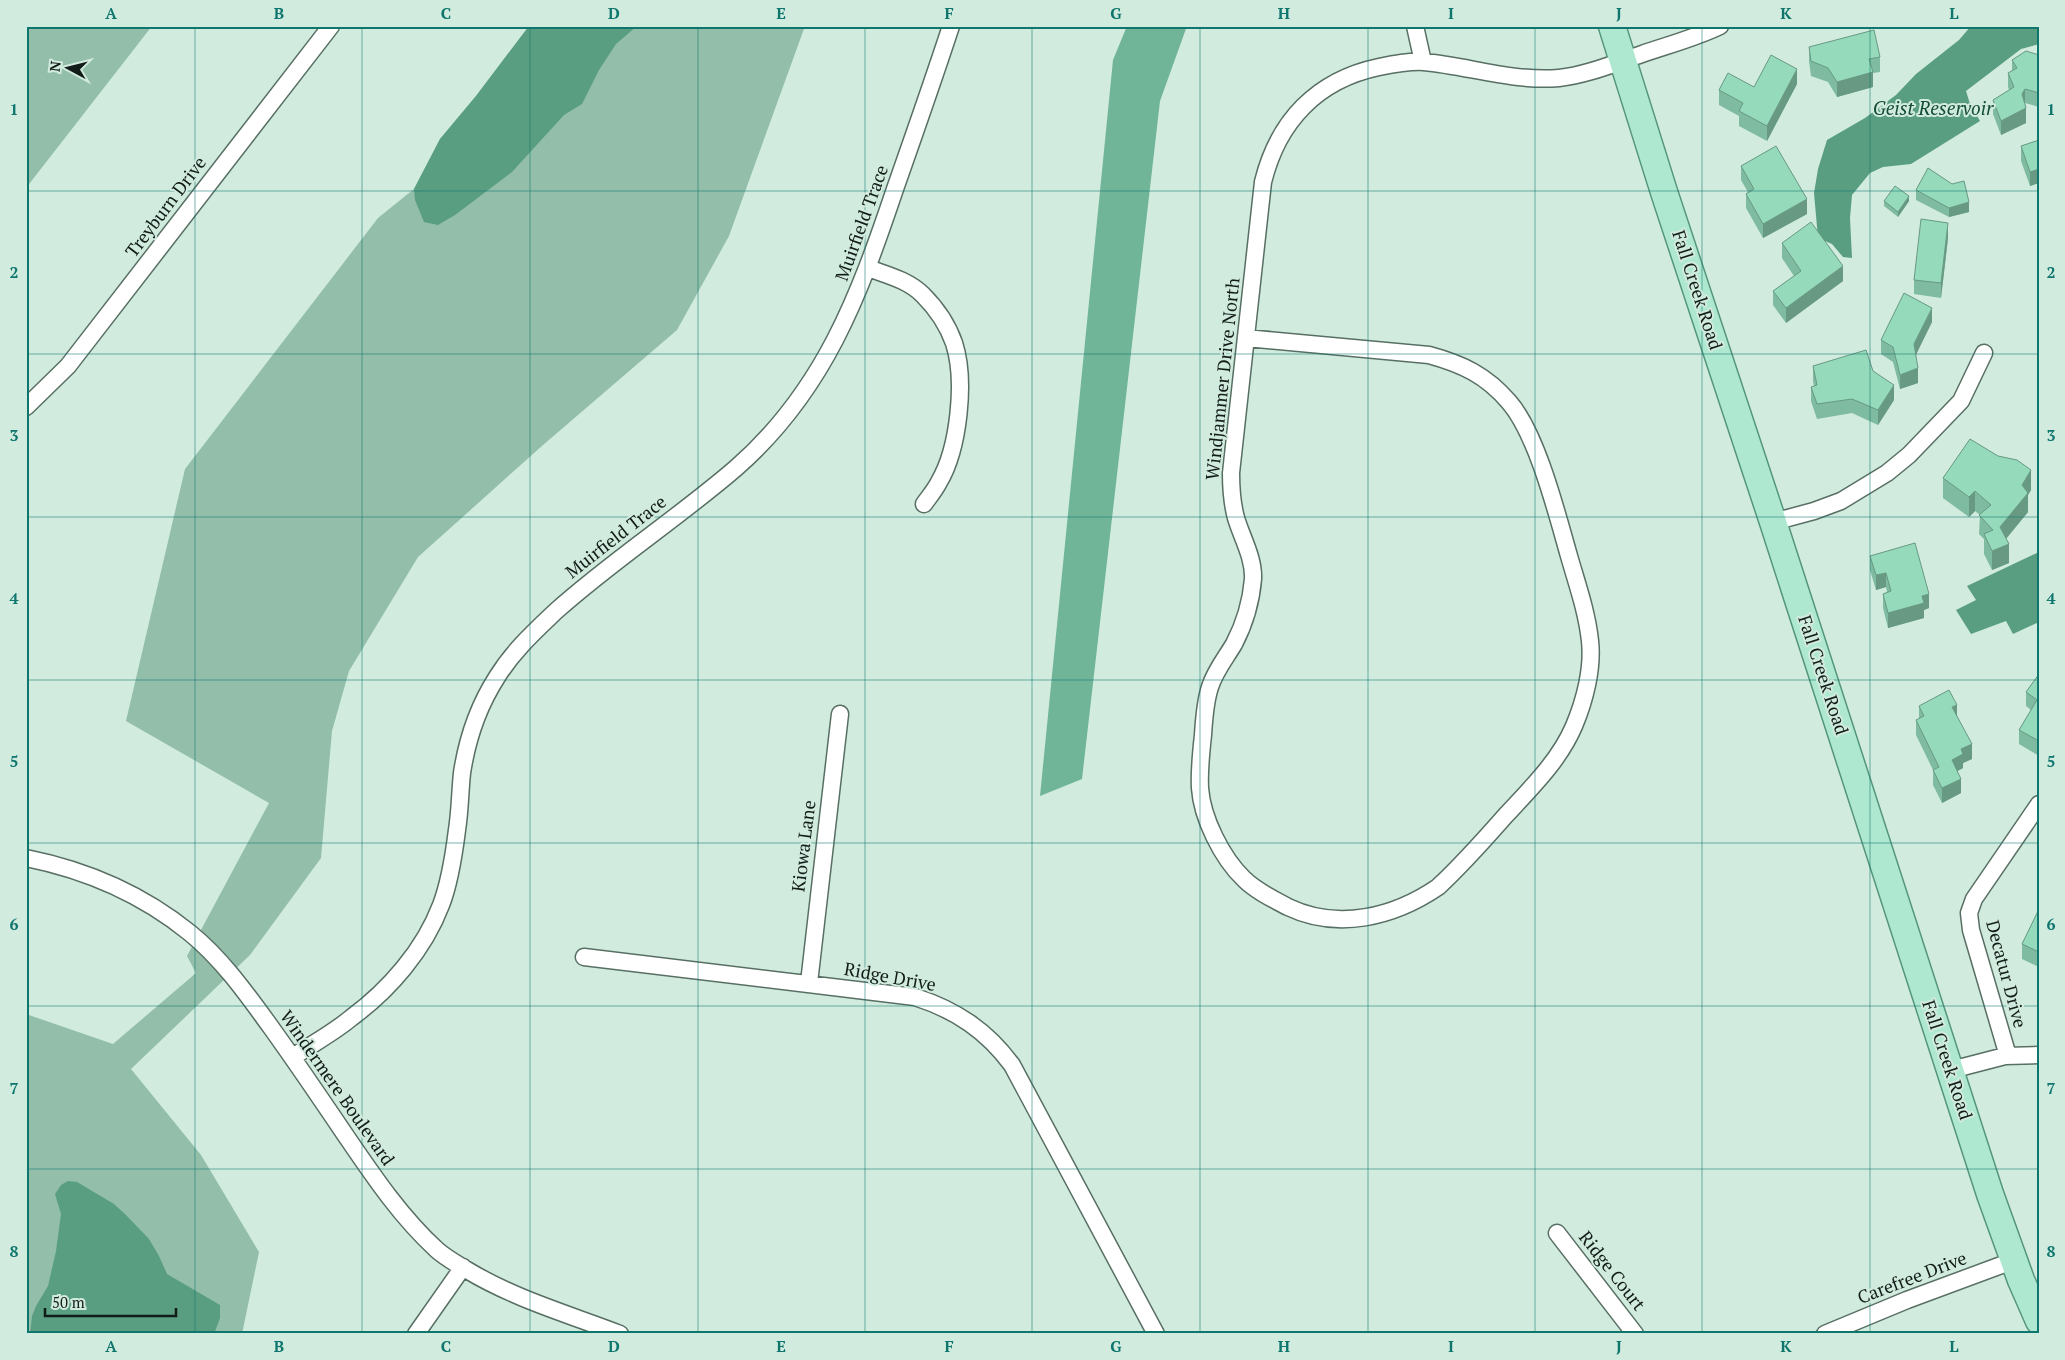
<svg xmlns="http://www.w3.org/2000/svg" width="2065" height="1360" viewBox="0 0 2065 1360" font-family="'PT Serif',serif">
<rect width="100%" height="100%" fill="#d1ebde"/>
<path fill="#93beaa" d="M 26,26 L 152,26 L 26,188 Z
M 529,26 L 805,26 L 729,236 L 677,330 L 543,445 L 418,557 L 349,671 L 332,731 L 321,858 L 250,955 L 131,1069 L 201,1155 L 259,1252 L 242,1334 L 26,1334 L 26,1014 L 113,1044 L 196,973 L 187,956 L 269,803 L 126,721 L 185,469 L 378,218 L 414,189 L 440,139 L 476,96 Z"/>
<path fill="#70b598" d="M 1127,26 L 1187,26 L 1160,101 L 1082,779 L 1040,796 L 1113,60 Z"/>
<path fill="#599e81" d="M 529,26 L 637,26 L 616,44 L 599,70 L 582,104 L 564,115 L 512,172 L 455,215 L 438,225 L 424,222 L 415,200 L 414,189 L 440,139 L 476,96 Z
M 1971,26 L 2039,26 L 2039,44 L 2021,49 L 1966,91 L 1970,104 L 1980,121 L 1911,164 L 1883,167 L 1870,173 L 1852,195 L 1850,218 L 1852,258 L 1843,257 L 1832,244 L 1818,238 L 1814,193 L 1818,169 L 1827,140 L 1865,118 L 1896,95 L 1916,74 L 1959,40 Z
M 2039,552 L 2039,622 L 2013,634 L 2006,621 L 1971,634 L 1956,610 L 1976,600 L 1967,586 Z
M 68,1181 L 77,1182 L 114,1204 L 126,1215 L 149,1239 L 159,1256 L 167,1274 L 220,1305 L 220,1318 L 214,1334 L 30,1334 L 32,1316 L 36,1306 L 48,1286 L 56,1251 L 61,1214 L 55,1194 L 61,1185 Z"/>
<g fill="none" stroke-linecap="round" stroke-linejoin="round">
<g stroke="#586f64" stroke-width="19">
<path id="street" d="M 1415,26 L 1423,62
M 868,268 C 887,275 908,280 923,295 C 936,308 948,326 954,343 C 966,380 959,448 939,482 C 935,490 929,497 924,504
M 1246,338 L 1429,355 C 1462,364 1486,375 1509,402 C 1537,434 1557,514 1569,556 C 1577,584 1587,612 1590,641 C 1593,668 1585,700 1574,726 C 1559,761 1531,788 1506,815 C 1484,840 1462,865 1438,887 C 1394,917 1338,931 1288,907 C 1273,899 1256,891 1244,879 C 1222,858 1202,818 1200,788 C 1199,771 1201,753 1203,735 C 1204,719 1205,702 1210,687 C 1215,671 1225,659 1234,644 C 1245,623 1251,603 1253,579 C 1254,558 1242,538 1236,518 C 1232,503 1231,488 1231,473 L 1263,182 C 1278,121 1317,80 1379,67 C 1394,64 1409,61 1424,62 C 1468,66 1514,82 1559,78 C 1587,75 1615,63 1642,54 C 1668,45 1695,38 1720,26
M 26,407 L 68,366 L 331,26
M 1773,522 L 1814,511 L 1841,501 L 1887,473 L 1909,455 L 1961,401 L 1984,353
M 26,858 C 86,870 142,894 190,933 C 222,959 246,993 270,1026 C 296,1062 321,1099 346,1136 C 374,1177 401,1217 437,1250 C 446,1258 457,1264 467,1270 C 515,1299 568,1314 620,1334
M 584,957 L 915,997 C 956,1010 987,1031 1012,1065 L 1156,1334
M 809,983 L 840,714
M 2008,1056 L 1971,930 L 1969,913 L 1974,899 L 2039,804
M 293,1057 C 312,1044 333,1033 351,1018 C 389,990 424,950 441,905 C 450,882 454,854 457,830 C 460,811 460,792 462,773 C 467,740 479,705 497,677 C 513,651 534,632 556,611 C 613,560 678,518 736,468 C 824,391 859,296 895,189 C 914,135 933,81 951,26
M 1951,1070 L 2005,1056 L 2039,1055
M 1557,1233 L 1635,1334
M 416,1334 L 463,1267
M 1825,1334 L 1907,1300 L 2015,1260"/>
</g>
<g stroke="#54967b" stroke-width="29">
<path id="primary" d="M 1612,26 L 1664,192 L 1773,522 L 1990,1194 L 2021,1280 L 2039,1321"/>
</g>
<use href="#street" stroke="#fff" stroke-width="16"/>
<use href="#primary" stroke="#aee8d0" stroke-width="26"/>
</g>
<path fill="#7fbba1" d="M 1809,47 L 1880,57 L 1880,72 L 1873,73 L 1873,87 L 1837,97 L 1828,82 L 1811,76 L 1809,61 Z
M 2039,55 L 2039,107 L 2025,103 L 2026,123 L 2001,135 L 1993,114 L 1993,100 L 2009,90 L 2008,87 L 2008,73 L 2012,71 L 2012,60 Z
M 1797,84 L 1767,141 L 1739,126 L 1739,116 L 1719,105 L 1719,90 Z
M 2039,140 L 2039,183 L 2030,186 L 2021,161 L 2021,146 Z
M 1741,166 L 1807,214 L 1763,238 L 1746,208 L 1746,194 L 1748,192 L 1741,180 Z
M 1916,190 L 1969,212 L 1949,217 L 1916,200 Z
M 1884,201 L 1909,201 L 1898,217 L 1884,206 Z
M 1948,238 L 1941,298 L 1914,294 L 1914,280 Z
M 1782,243 L 1843,281 L 1786,323 L 1773,305 L 1773,291 L 1794,276 L 1782,258 Z
M 1932,322 L 1915,355 L 1918,383 L 1900,389 L 1893,362 L 1881,354 L 1881,340 Z
M 1813,366 L 1873,371 L 1894,400 L 1878,425 L 1852,413 L 1817,419 L 1811,401 L 1811,387 L 1814,386 L 1813,381 Z
M 1943,478 L 2031,490 L 2028,495 L 2028,512 L 2006,539 L 2009,563 L 1992,570 L 1984,554 L 1984,539 L 1979,534 L 1980,515 L 1975,511 L 1969,517 L 1943,498 Z
M 1870,556 L 1929,608 L 1924,610 L 1924,618 L 1888,628 L 1883,608 L 1883,594 L 1887,592 L 1886,587 L 1876,590 L 1870,570 Z
M 2039,674 L 2039,756 L 2019,744 L 2019,730 L 2031,710 L 2026,706 L 2026,692 Z
M 1919,706 L 1957,716 L 1972,759 L 1963,763 L 1963,768 L 1957,771 L 1961,793 L 1942,803 L 1933,785 L 1933,770 L 1916,735 L 1916,720 L 1919,719 Z
M 2039,909 L 2039,967 L 2022,959 L 2022,944 Z"/>
<path fill="#689983" d="M 1797,69 L 1797,84 L 1767,141 L 1767,126 Z
M 1873,72 L 1873,87 L 1837,97 L 1837,82 Z
M 2025,89 L 2025,103 L 2022,94 Z
M 2026,108 L 2026,123 L 2001,135 L 2001,121 Z
M 2039,169 L 2039,183 L 2030,186 L 2030,172 Z
M 1909,196 L 1909,201 L 1898,217 L 1898,212 Z
M 1807,199 L 1807,214 L 1763,238 L 1763,224 Z
M 1969,202 L 1969,212 L 1949,217 L 1949,208 Z
M 1948,223 L 1948,238 L 1941,298 L 1941,283 Z
M 1843,266 L 1843,281 L 1786,323 L 1786,308 Z
M 1932,308 L 1932,322 L 1914,359 L 1914,344 Z
M 1918,368 L 1918,383 L 1900,389 L 1900,375 Z
M 1894,385 L 1894,400 L 1878,425 L 1878,410 Z
M 2031,470 L 2031,490 L 2028,495 L 2028,512 L 2000,546 L 2000,527 L 2022,485 Z
M 1975,491 L 1975,511 L 1969,517 L 1969,497 Z
M 2009,544 L 2009,563 L 1992,570 L 1992,551 Z
M 1886,573 L 1886,587 L 1876,590 L 1876,575 Z
M 1929,594 L 1929,608 L 1924,610 L 1924,618 L 1888,628 L 1888,613 L 1922,596 Z
M 1957,705 L 1957,719 L 1952,707 Z
M 1972,744 L 1972,759 L 1963,763 L 1963,768 L 1952,774 L 1952,760 L 1961,749 Z
M 1961,779 L 1961,793 L 1942,803 L 1942,788 Z"/>
<path fill="#94dabb" stroke="#689983" d="M 1874,30 L 1880,57 L 1869,59 L 1873,72 L 1837,82 L 1828,68 L 1811,61 L 1809,47 Z
M 2026,51 L 2039,55 L 2039,93 L 2025,89 L 2022,94 L 2026,108 L 2001,121 L 1993,100 L 2014,87 L 2008,73 L 2017,68 L 2012,60 Z
M 1771,55 L 1797,69 L 1767,126 L 1739,111 L 1743,103 L 1719,90 L 1728,73 L 1754,87 Z
M 2039,140 L 2039,169 L 2030,172 L 2021,146 Z
M 1776,146 L 1807,199 L 1763,224 L 1746,194 L 1754,189 L 1741,166 Z
M 1928,168 L 1952,184 L 1964,181 L 1969,202 L 1949,208 L 1916,190 Z
M 1895,186 L 1909,196 L 1898,212 L 1884,201 Z
M 1921,219 L 1948,223 L 1941,283 L 1914,280 Z
M 1811,222 L 1843,266 L 1786,308 L 1773,291 L 1801,271 L 1782,243 Z
M 1904,293 L 1932,308 L 1914,344 L 1918,368 L 1900,375 L 1893,347 L 1881,340 Z
M 1866,350 L 1873,371 L 1894,385 L 1878,410 L 1852,399 L 1817,404 L 1811,387 L 1817,385 L 1813,366 Z
M 1970,439 L 1998,456 L 2017,460 L 2031,470 L 2022,485 L 2028,493 L 2000,527 L 2009,544 L 1992,551 L 1984,534 L 1993,530 L 1979,515 L 1991,505 L 1975,491 L 1969,497 L 1943,478 Z
M 1915,543 L 1929,594 L 1922,596 L 1924,603 L 1888,613 L 1883,594 L 1891,591 L 1886,573 L 1876,575 L 1870,556 Z
M 2039,674 L 2039,741 L 2019,730 L 2037,700 L 2026,692 Z
M 1949,690 L 1957,705 L 1952,707 L 1972,744 L 1961,749 L 1963,754 L 1952,760 L 1961,779 L 1942,788 L 1933,770 L 1939,767 L 1916,720 L 1924,716 L 1919,706 Z
M 2039,909 L 2039,952 L 2022,944 Z"/>
<path fill="none" stroke="#0f766e" stroke-width="1" stroke-opacity="0.55" d="M 195,26 L 195,1334M 362,26 L 362,1334M 530,26 L 530,1334M 698,26 L 698,1334M 865,26 L 865,1334M 1032,26 L 1032,1334M 1200,26 L 1200,1334M 1368,26 L 1368,1334M 1535,26 L 1535,1334M 1702,26 L 1702,1334M 1870,26 L 1870,1334M 26,191 L 2039,191M 26,354 L 2039,354M 26,517 L 2039,517M 26,680 L 2039,680M 26,843 L 2039,843M 26,1006 L 2039,1006M 26,1169 L 2039,1169"/>
<g text-anchor="middle" stroke-width="4" stroke-linejoin="round" paint-order="stroke">
<g font-size="18" fill="#121c18" stroke="#d1ebde">
<text transform="translate(166 207) rotate(-53)" y="6">Treyburn Drive</text>
<text transform="translate(862 223) rotate(-70)" y="6">Muirfield Trace</text>
<text transform="translate(1697 290) rotate(72)" y="6">Fall Creek Road</text>
<text transform="translate(1223 379) rotate(-84)" y="6">Windjammer Drive North</text>
<text transform="translate(616 537) rotate(-38)" y="6">Muirfield Trace</text>
<text transform="translate(1823 675) rotate(72)" y="6">Fall Creek Road</text>
<text transform="translate(804 846) rotate(-83)" y="6">Kiowa Lane</text>
<text transform="translate(2006 974) rotate(75)" y="6">Decatur Drive</text>
<text transform="translate(890 977) rotate(10)" y="6">Ridge Drive</text>
<text transform="translate(1947 1060) rotate(72)" y="6">Fall Creek Road</text>
<text transform="translate(337 1088) rotate(55)" y="6">Windermere Boulevard</text>
<text transform="translate(1612 1271) rotate(52)" y="6">Ridge Court</text>
<text transform="translate(1912 1278) rotate(-21)" y="6">Carefree Drive</text>
</g>
<g font-size="19" font-style="italic" fill="#144d38" stroke="#d1ebde">
<text x="1933" y="115">Geist Reservoir</text>
</g>
</g>
<rect width="2065" height="1360" fill="none" stroke="#d1ebde" stroke-width="55"/>
<g transform="translate(68 68) rotate(277)" stroke="#d1ebde" stroke-width="4" paint-order="stroke">
<path d="M0-4L9 19L0 12L-9 19Z" fill="#121c18"/>
<text y="-8" font-size="14" font-weight="bold" text-anchor="middle" fill="#121c18">N</text>
</g>
<path d="M45 1308v8h131v-8" fill="none" stroke="#121c18" stroke-width="2.5"/>
<text x="52" y="1308" font-size="15" fill="#121c18" stroke="#d1ebde" stroke-width="4" paint-order="stroke">50 m</text>
<rect x="28" y="28" width="2010" height="1304" fill="none" stroke="#0f766e" stroke-width="2"/>
<g font-size="16" text-anchor="middle" font-weight="bold" fill="#0f766e">
<text x="111" y="19">A</text>
<text x="279" y="19">B</text>
<text x="446" y="19">C</text>
<text x="614" y="19">D</text>
<text x="781" y="19">E</text>
<text x="949" y="19">F</text>
<text x="1116" y="19">G</text>
<text x="1284" y="19">H</text>
<text x="1451" y="19">I</text>
<text x="1619" y="19">J</text>
<text x="1786" y="19">K</text>
<text x="1954" y="19">L</text>
<text x="14" y="115">1</text>
<text x="2051" y="115">1</text>
<text x="14" y="278">2</text>
<text x="2051" y="278">2</text>
<text x="14" y="441">3</text>
<text x="2051" y="441">3</text>
<text x="14" y="604">4</text>
<text x="2051" y="604">4</text>
<text x="14" y="767">5</text>
<text x="2051" y="767">5</text>
<text x="14" y="930">6</text>
<text x="2051" y="930">6</text>
<text x="14" y="1094">7</text>
<text x="2051" y="1094">7</text>
<text x="14" y="1257">8</text>
<text x="2051" y="1257">8</text>
<text x="111" y="1352">A</text>
<text x="279" y="1352">B</text>
<text x="446" y="1352">C</text>
<text x="614" y="1352">D</text>
<text x="781" y="1352">E</text>
<text x="949" y="1352">F</text>
<text x="1116" y="1352">G</text>
<text x="1284" y="1352">H</text>
<text x="1451" y="1352">I</text>
<text x="1619" y="1352">J</text>
<text x="1786" y="1352">K</text>
<text x="1954" y="1352">L</text>
</g>
</svg>
